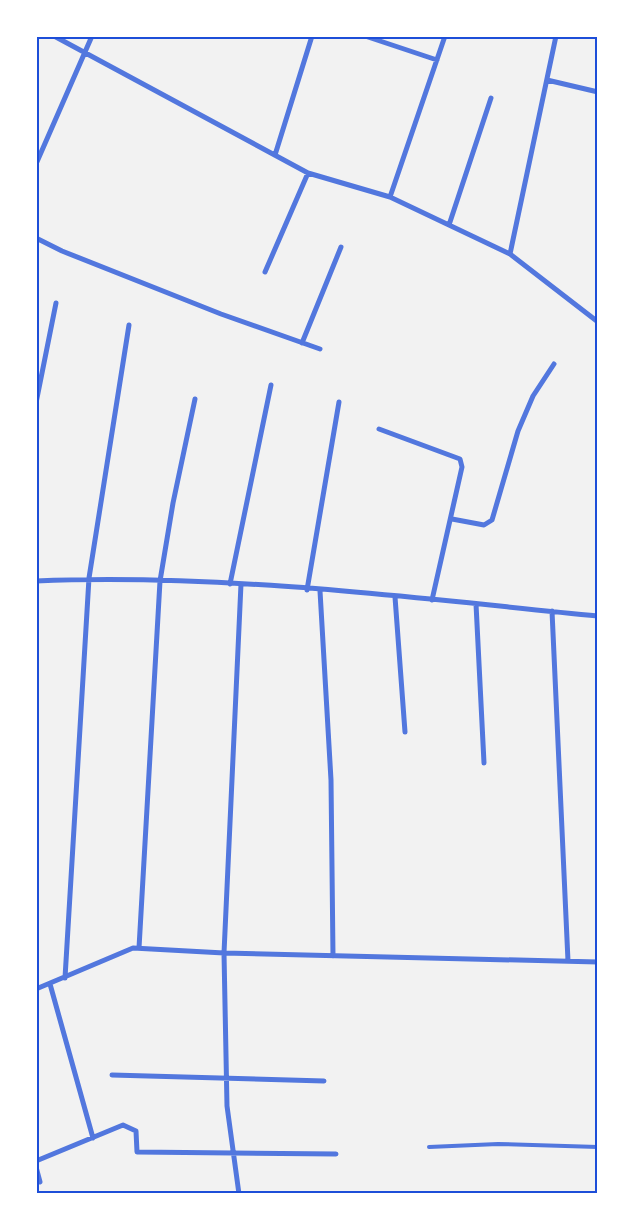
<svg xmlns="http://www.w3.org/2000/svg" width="634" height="1230" viewBox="0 0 634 1230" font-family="Poppins,sans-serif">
<rect width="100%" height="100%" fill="#f2f2f2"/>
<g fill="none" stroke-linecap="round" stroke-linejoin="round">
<path stroke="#5277de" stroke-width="4" d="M 429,1147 L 498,1144 L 598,1147"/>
<path stroke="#5277de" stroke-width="5" d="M 54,36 L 308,173 L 390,197 L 510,254 L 598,322
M 365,36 L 437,60
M 547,80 L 598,92
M 275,155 L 312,36
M 36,164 L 92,36
M 390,197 L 445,36
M 449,225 L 491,98
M 36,238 L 62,251 L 221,314 L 320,349
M 510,254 L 556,36
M 265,272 L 308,173
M 302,343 L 341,247
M 36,403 L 56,303
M 379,429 L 460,459 L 462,467 L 432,600
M 452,519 L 484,525 L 492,520 L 518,431 L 533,396 L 554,364
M 36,581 C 221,573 413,598 598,616
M 230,584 L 271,385
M 307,590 L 339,402
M 320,591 L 331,780 L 333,956
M 395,597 L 405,732
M 476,604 L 484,763
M 552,611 L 568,961
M 139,948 L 160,581 L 173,503 L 195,399
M 65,978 L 89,578 L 129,325
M 50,984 L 93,1138
M 36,989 L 133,948 L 224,953 L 598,962
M 112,1075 L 324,1081
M 36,1161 L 123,1125 L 136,1131 L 137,1152 L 336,1154
M 36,1167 L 40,1182
M 239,1194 L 227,1106 L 224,953 L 241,584"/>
</g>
<rect width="634" height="1230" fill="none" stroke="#ffffff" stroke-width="75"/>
<rect x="38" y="38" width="558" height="1154" fill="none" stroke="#1d4ed8" stroke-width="2"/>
</svg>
